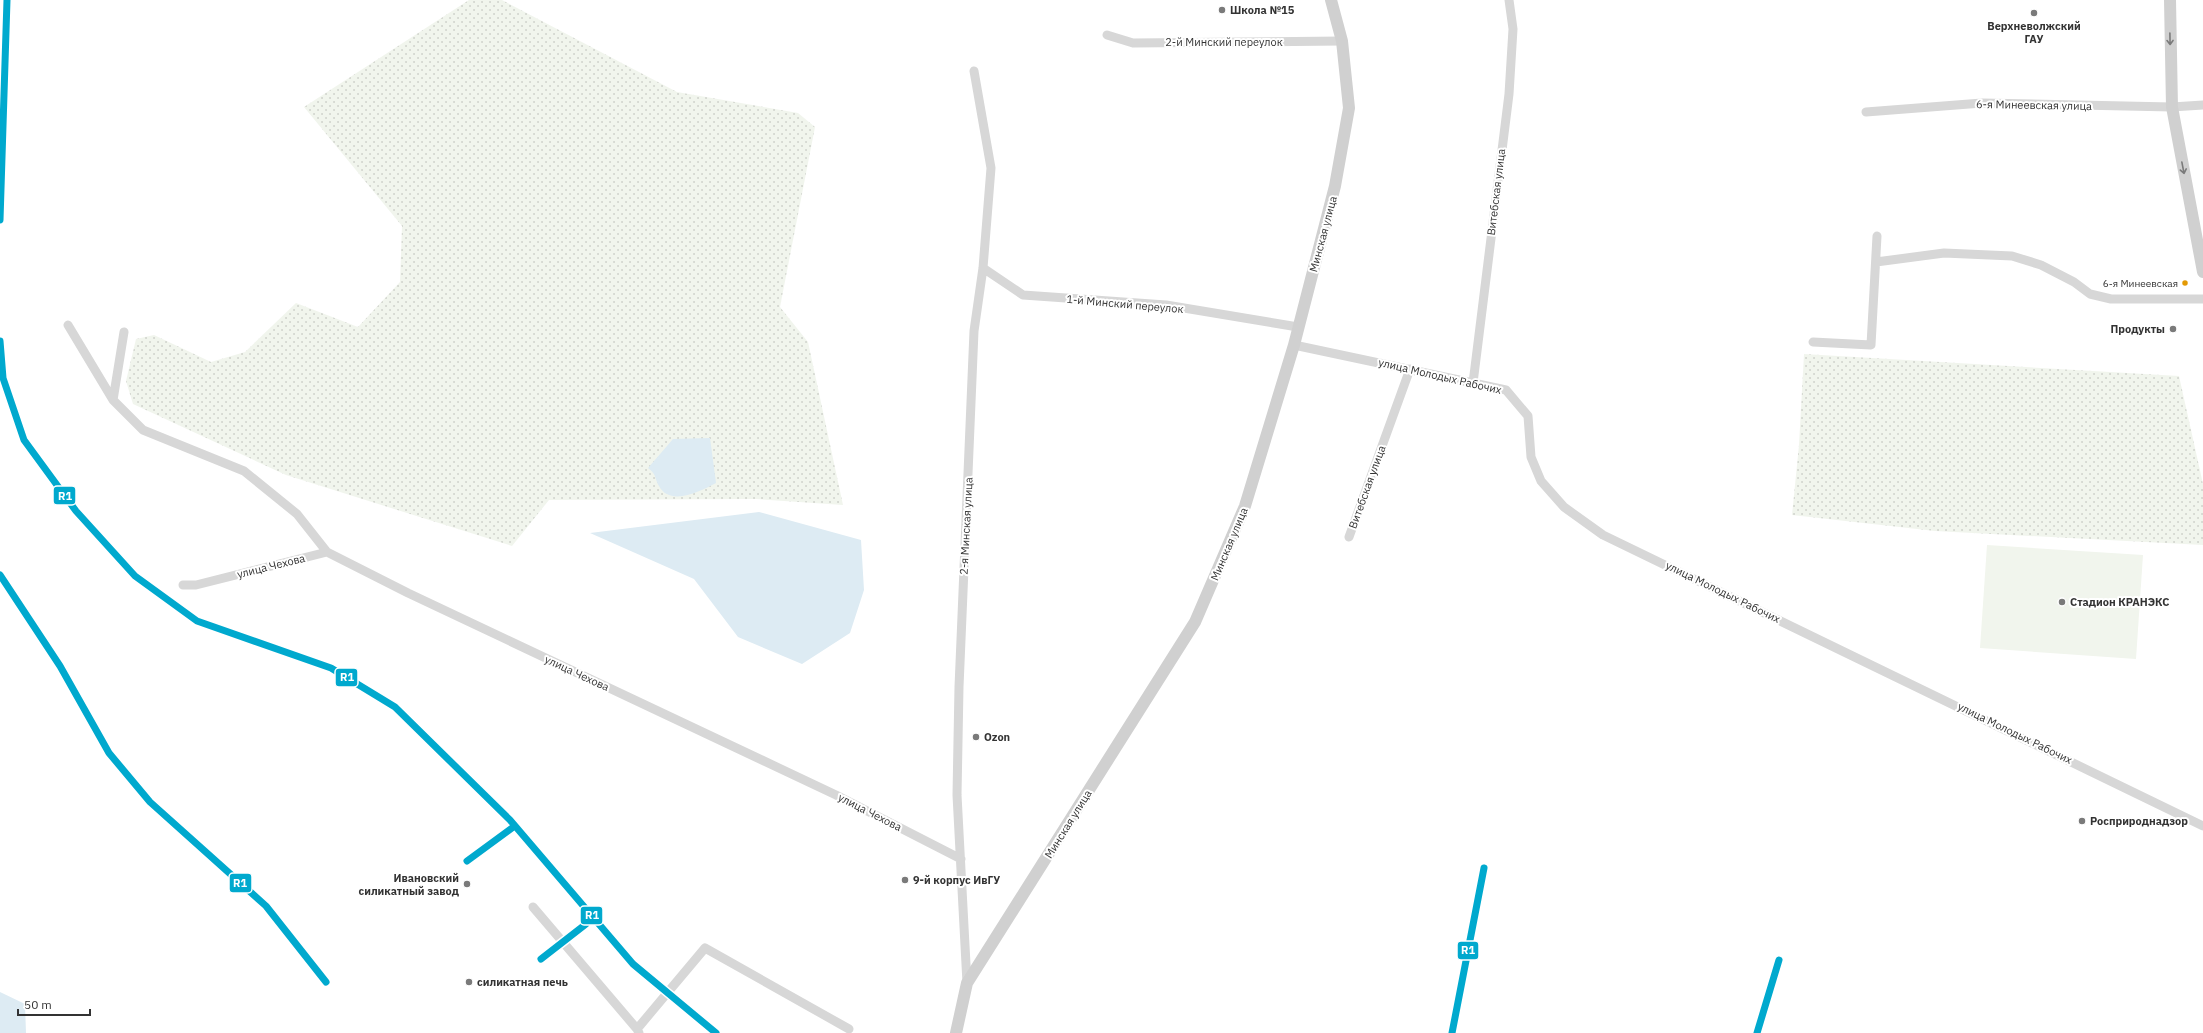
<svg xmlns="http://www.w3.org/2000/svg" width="2203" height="1033" viewBox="0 0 2203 1033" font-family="'IBM Plex Sans',sans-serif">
<defs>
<pattern id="garden-dots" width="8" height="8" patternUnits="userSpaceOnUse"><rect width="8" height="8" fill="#f1f5ed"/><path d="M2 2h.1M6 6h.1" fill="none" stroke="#cfd2cc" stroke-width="1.8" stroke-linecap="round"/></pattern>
</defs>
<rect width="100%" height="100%" fill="#fff"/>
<path fill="url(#garden-dots)" d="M 469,0 L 502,0 L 677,92 L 798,113 L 815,127 L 780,307 L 808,342 L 843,505 L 756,499 L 549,500 L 512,546 L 286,475 L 133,404 L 126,381 L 136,339 L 154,335 L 211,362 L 245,352 L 296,303 L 358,327 L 400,282 L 402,226 L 304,107 Z
M 1804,354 L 2179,376 L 2203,484 L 2203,545 L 1935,531 L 1792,515 L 1799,445 Z"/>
<path fill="#f1f5ed" d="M 1987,545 L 2143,555 L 2136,659 L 1980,648 Z"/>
<path fill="#ddebf3" d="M 710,438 L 716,483 C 701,491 670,507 659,486 C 654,477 657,475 648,468 L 673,439 Z
M 759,512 L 861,540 L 864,590 L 850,633 L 802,664 L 738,637 L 694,579 L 590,533 Z
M 0,992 L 25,1004 L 26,1033 L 0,1033 Z"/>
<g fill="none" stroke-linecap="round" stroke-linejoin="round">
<path stroke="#d7d7d7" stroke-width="9" d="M 1107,35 L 1133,43 L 1342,41
M 1866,112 L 1982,103 L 2172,107 L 2203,105
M 1876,262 L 1944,253 L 2012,256 L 2041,265 L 2074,282 L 2090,294 L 2111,299 L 2203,299
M 983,268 L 1023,295 L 1166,305 L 1298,327
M 68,325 L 113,400
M 124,332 L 113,400 L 143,430 L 244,471 L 297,514 L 327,552
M 1813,342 L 1871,345 L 1877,236
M 1294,345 L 1506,390 L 1528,416 L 1531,457 L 1541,481 L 1564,507 L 1603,535 L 2203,826
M 1473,383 L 1509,94 L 1513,29 L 1509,0
M 1349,537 L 1410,369
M 183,585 L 196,585 L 327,552 L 408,593 L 836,795 L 961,859
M 533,907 L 637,1029
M 967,983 L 957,795 L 959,687 L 974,331 L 983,268 L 991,168 L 974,71
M 639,1033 L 637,1029 L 705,948 L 849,1029"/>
<path stroke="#d0d0d0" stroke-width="12" d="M 2170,0 L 2172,107 L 2203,272
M 956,1033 L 967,983 L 1195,622 L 1245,506 L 1294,345 L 1335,186 L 1349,108 L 1342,41 L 1331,0"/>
<g stroke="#fff" stroke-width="10">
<path id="rail-1" d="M 0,220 L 7,0
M 0,341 L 3,378 L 24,440 L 76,511 L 135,576 L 197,621 L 331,668 L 395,707 L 510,820 L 633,964 L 716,1033
M 0,575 L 60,666 L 109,753 L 150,802 L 266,906 L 326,982
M 467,861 L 512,828
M 541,959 L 586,924
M 1452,1033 L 1484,868
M 1757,1033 L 1779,960"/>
</g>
<use href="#rail-1" stroke="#00a9ce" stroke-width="7"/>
</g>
<defs><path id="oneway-shaft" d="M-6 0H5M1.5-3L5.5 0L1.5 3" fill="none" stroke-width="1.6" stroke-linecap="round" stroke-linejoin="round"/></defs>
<g stroke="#7a7a7a">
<use href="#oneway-shaft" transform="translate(2170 39) rotate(89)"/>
<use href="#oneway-shaft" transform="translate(2183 168) rotate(79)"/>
</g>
<g fill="#7a7a7a" stroke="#fff" stroke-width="1.5">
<circle cx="1222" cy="10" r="4"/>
<circle cx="2034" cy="13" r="4"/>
<circle cx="2173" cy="329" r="4"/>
<circle cx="2062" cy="602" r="4"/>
<circle cx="976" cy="737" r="4"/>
<circle cx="2082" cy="821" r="4"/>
<circle cx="905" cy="880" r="4"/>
<circle cx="467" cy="884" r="4"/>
<circle cx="469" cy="982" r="4"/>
</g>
<circle fill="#e39a05" stroke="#fff" stroke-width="1.5" cx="2185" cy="283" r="3.5"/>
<g text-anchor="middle" stroke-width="4" stroke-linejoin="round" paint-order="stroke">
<g font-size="10" fill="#333" stroke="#fff" text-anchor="end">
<text x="2178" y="287">6-я Минеевская</text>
</g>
<g font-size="11" font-weight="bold" fill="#333" stroke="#fff" text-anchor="start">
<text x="1230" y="14">Школа №15</text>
<text x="2034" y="30" text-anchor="middle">Верхневолжский<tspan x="2034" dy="13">ГАУ</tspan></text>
<text x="2165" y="333" text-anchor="end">Продукты</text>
<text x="2070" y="606">Стадион КРАНЭКС</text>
<text x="984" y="741">Ozon</text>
<text x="2090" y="825">Росприроднадзор</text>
<text x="459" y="882" text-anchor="end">Ивановский<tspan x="459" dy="13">силикатный завод</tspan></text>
<text x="913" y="884">9-й корпус ИвГУ</text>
<text x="477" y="986">силикатная печь</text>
</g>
<g font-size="11" fill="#333" stroke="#fff">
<text x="1224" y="46">2-й Минский переулок</text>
<text transform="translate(2034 105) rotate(1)" y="4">6-я Минеевская улица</text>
<text transform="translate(1496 192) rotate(-83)" y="4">Витебская улица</text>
<text transform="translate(1323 234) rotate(-75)" y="4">Минская улица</text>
<text transform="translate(1125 304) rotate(5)" y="4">1-й Минский переулок</text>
<text transform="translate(1440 376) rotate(13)" y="4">улица Молодых Рабочих</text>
<text transform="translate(1367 487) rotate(-70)" y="4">Витебская улица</text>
<text transform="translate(966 526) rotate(-87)" y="4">2-я Минская улица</text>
<text transform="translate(1229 544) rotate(-67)" y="4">Минская улица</text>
<text transform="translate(271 566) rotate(-14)" y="4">улица Чехова</text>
<text transform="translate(1723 592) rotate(26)" y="4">улица Молодых Рабочих</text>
<text transform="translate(577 673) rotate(25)" y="4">улица Чехова</text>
<text transform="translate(2015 733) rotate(26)" y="4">улица Молодых Рабочих</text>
<text transform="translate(870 812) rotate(27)" y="4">улица Чехова</text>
<text transform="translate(1068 824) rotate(-58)" y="4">Минская улица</text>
</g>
</g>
<g stroke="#fff" stroke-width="1.5">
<rect x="53" y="486" width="23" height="19" rx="4" fill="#00a9ce"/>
<rect x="335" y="668" width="23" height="19" rx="4" fill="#00a9ce"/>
<rect x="229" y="873" width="23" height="20" rx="4" fill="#00a9ce"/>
<rect x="580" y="906" width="23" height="19" rx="4" fill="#00a9ce"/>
<rect x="1457" y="941" width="22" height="19" rx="4" fill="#00a9ce"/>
</g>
<g font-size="11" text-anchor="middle" font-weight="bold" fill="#fff">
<text x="65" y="500">R1</text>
<text x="347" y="681">R1</text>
<text x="240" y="887">R1</text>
<text x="592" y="919">R1</text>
<text x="1468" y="954">R1</text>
</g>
<path d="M18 1009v6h72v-6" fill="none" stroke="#333333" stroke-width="2"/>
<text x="24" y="1009" font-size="12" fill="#333333" stroke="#ffffff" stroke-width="3" paint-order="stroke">50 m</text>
</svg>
